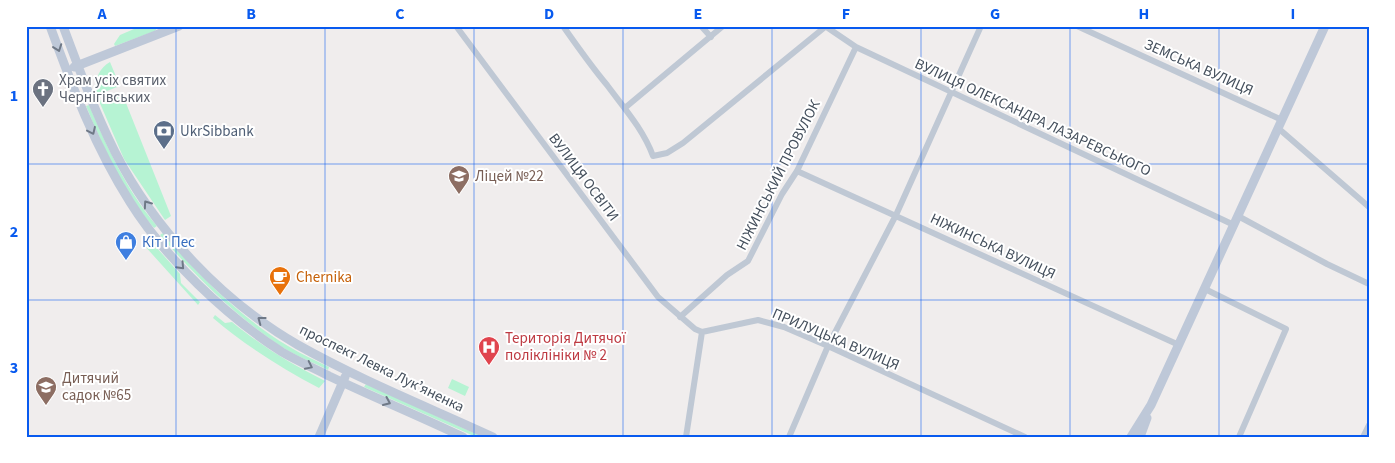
<svg xmlns="http://www.w3.org/2000/svg" width="1395" height="463" viewBox="0 0 1395 463" font-family="'Source Sans 3',sans-serif">
<rect width="100%" height="100%" fill="#f0eded"/>
<path fill="#b6f3d3" d="M 141,26 L 158,26 L 155,31 L 115,46 L 114,44 L 120,35 Z
M 110,62 L 120,86 L 96,95 C 94,81 98,69 110,62 Z
M 122,93 L 171,216 L 165,220 L 124,159 L 99,101 Z
M 89,105 C 107,147 127,191 157,226 L 154,228 C 124,193 104,149 86,106 Z
M 163,233 C 198,275 240,317 288,346 C 301,354 315,360 329,367 L 328,370 C 315,363 300,358 287,350 C 239,320 197,278 160,235 Z
M 149,239 L 180,274 L 181,283 L 200,302 L 198,305 L 143,244 Z
M 215,315 L 225,323 L 232,322 C 263,347 289,363 325,381 L 319,388 C 281,368 246,346 213,318 Z
M 452,379 L 469,387 L 465,396 L 448,388 Z
M 366,384 L 483,437 L 476,437 L 364,387 Z"/>
<g fill="none" stroke-linecap="round" stroke-linejoin="round">
<path stroke="#bfc8d4" stroke-width="6" d="M 456,26 L 658,297 L 695,329 L 702,332
M 563,26 C 577,46 591,66 607,85 C 624,108 643,129 653,156 L 667,153 L 683,143 L 825,27
M 701,26 L 711,37
M 825,26 L 856,47 L 1234,225
M 1077,26 L 1282,120
M 626,107 L 723,26
M 1278,128 L 1369,207
M 797,171 L 1179,345
M 1238,216 L 1327,264 L 1369,284
M 1205,289 L 1286,329 L 1239,437
M 680,317 L 727,275 L 748,261 L 782,194 L 797,171 L 856,47
M 686,437 L 702,332 L 758,320 L 784,327 L 828,346 L 1025,437
M 789,437 L 828,346 L 896,215 L 981,26
M 1363,437 L 1369,425"/>
<path stroke="#bec8d8" stroke-width="9" d="M 50,26 C 72,86 95,147 130,202 C 165,258 226,316 282,352 C 297,361 314,368 329,376 C 373,397 419,416 463,437
M 63,26 C 79,69 95,112 115,152 C 154,229 223,302 298,345 C 360,380 428,407 493,437
M 74,67 L 179,26
M 319,437 L 345,377
M 1131,437 L 1151,405 L 1325,26
M 1140,437 L 1147,418"/>
</g>
<defs><path id="oneway-chevron" d="M-2-3.5L2.5 0L-2 3.5" fill="none" stroke-width="1.6" stroke-linecap="round" stroke-linejoin="round" transform="scale(1.25)"/></defs>
<g stroke="#6f7987">
<use href="#oneway-chevron" transform="translate(58 48) rotate(70)"/>
<use href="#oneway-chevron" transform="translate(92 131) rotate(65)"/>
<use href="#oneway-chevron" transform="translate(147 204) rotate(-125)"/>
<use href="#oneway-chevron" transform="translate(181 266) rotate(47)"/>
<use href="#oneway-chevron" transform="translate(261 320) rotate(-143)"/>
<use href="#oneway-chevron" transform="translate(309 366) rotate(26)"/>
<use href="#oneway-chevron" transform="translate(387 402) rotate(24)"/>
</g>
<path fill="none" stroke="#085aef" stroke-width="1" stroke-opacity="0.55" d="M 176,26 L 176,437M 325,26 L 325,437M 474,26 L 474,437M 623,26 L 623,437M 772,26 L 772,437M 921,26 L 921,437M 1070,26 L 1070,437M 1219,26 L 1219,437M 26,164 L 1369,164M 26,300 L 1369,300"/>
<defs>
<g id="church-pin" transform="scale(1.125)"><path d="M0 17L-7.5 6A9.5 9.5 0 1 1 7.5 6Z" fill="#6b7280" stroke="#fff"/><path d="M-1.2-6h2.4v3.5h3.3v2.4h-3.3V6h-2.4V-.1h-3.3v-2.4h3.3Z" fill="#fff"/></g>
<g id="bank-pin" transform="scale(1.125)"><path d="M0 17L-7.5 6A9.5 9.5 0 1 1 7.5 6Z" fill="#5c6f8a" stroke="#fff"/><path d="M-6-4H6V4H-6ZM0-2.3a2.3 2.3 0 1 0 0 4.6a2.3 2.3 0 1 0 0-4.6Z" fill="#fff"/></g>
<g id="school-pin" transform="scale(1.125)"><path d="M0 17L-7.5 6A9.5 9.5 0 1 1 7.5 6Z" fill="#8d6e63" stroke="#fff"/><path d="M0-5L7-2L0 1L-7-2ZM-4 1L0 2.5L4 1V4Q0 6-4 4Z" fill="#fff"/></g>
<g id="shop-pin" transform="scale(1.125)"><path d="M0 17L-7.5 6A9.5 9.5 0 1 1 7.5 6Z" fill="#3f7fe0" stroke="#fff"/><path d="M-5-2.5h2.3a2.7 3.5 0 0 1 5.4 0H5L5.5 6h-11ZM-1.5-2.5h3a1.5 2.3 0 0 0-3 0Z" fill="#fff"/></g>
<g id="cafe-pin" transform="scale(1.125)"><path d="M0 17L-7.5 6A9.5 9.5 0 1 1 7.5 6Z" fill="#e8710a" stroke="#fff"/><path d="M-5.5-4.5H6V0H3Q3 3.5 0 3.5H-2.5Q-5.5 3.5-5.5 0ZM3-3.2v2h1.7v-2ZM-6 4.5H4V6H-6Z" fill="#fff"/></g>
<g id="hospital-pin" transform="scale(1.125)"><path d="M0 17L-7.5 6A9.5 9.5 0 1 1 7.5 6Z" fill="#e0444e" stroke="#fff"/><path d="M-5-5h3v3.5h4V-5h3V5h-3V1.5h-4V5h-3Z" fill="#fff"/></g>
</defs>
<g fill-rule="evenodd">
<use href="#church-pin" x="43" y="89"/>
<use href="#bank-pin" x="164" y="131"/>
<use href="#school-pin" x="459" y="176"/>
<use href="#shop-pin" x="126" y="242"/>
<use href="#cafe-pin" x="280" y="277"/>
<use href="#hospital-pin" x="489" y="347"/>
<use href="#school-pin" x="46" y="387"/>
</g>
<g text-anchor="middle" stroke-width="4" stroke-linejoin="round" paint-order="stroke">
<g font-size="15" fill="#444f5c" stroke="#fff">
<text transform="translate(1199 67) rotate(24)" y="5">ЗЕМСЬКА ВУЛИЦЯ</text>
<text transform="translate(1033 117) rotate(25)" y="5">ВУЛИЦЯ ОЛЕКСАНДРА ЛАЗАРЕВСЬКОГО</text>
<text transform="translate(778 175) rotate(-63)" y="5">НІЖИНСЬКИЙ ПРОВУЛОК</text>
<text transform="translate(584 177) rotate(53)" y="5">ВУЛИЦЯ ОСВІТИ</text>
<text transform="translate(993 246) rotate(25)" y="5">НІЖИНСЬКА ВУЛИЦЯ</text>
<text transform="translate(836 339) rotate(23)" y="5">ПРИЛУЦЬКА ВУЛИЦЯ</text>
<text transform="translate(382 368) rotate(26)" y="5">проспект Левка Лукʼяненка</text>
</g>
<g font-size="15" fill="#5b616d" stroke="#fff" text-anchor="start">
<text x="59" y="85">Храм усіх святих<tspan x="59" dy="17">Чернігівських</tspan></text>
</g>
<g font-size="15" fill="#4e5e75" stroke="#fff" text-anchor="start">
<text x="180" y="136">UkrSibbank</text>
</g>
<g font-size="15" fill="#785e54" stroke="#fff" text-anchor="start">
<text x="475" y="181">Ліцей №22</text>
<text x="62" y="383">Дитячий<tspan x="62" dy="17">садок №65</tspan></text>
</g>
<g font-size="15" fill="#366cbe" stroke="#fff" text-anchor="start">
<text x="142" y="247">Кіт і Пес</text>
</g>
<g font-size="15" fill="#c56008" stroke="#fff" text-anchor="start">
<text x="296" y="282">Chernika</text>
</g>
<g font-size="15" fill="#be3a42" stroke="#fff" text-anchor="start">
<text x="505" y="343">Територія Дитячої<tspan x="505" dy="17">поліклініки № 2</tspan></text>
</g>
</g>
<rect width="1395" height="463" fill="none" stroke="#ffffff" stroke-width="55"/>
<rect x="28" y="28" width="1340" height="408" fill="none" stroke="#085aef" stroke-width="2"/>
<g font-size="16" text-anchor="middle" font-weight="bold" fill="#085aef">
<text x="102" y="19">A</text>
<text x="251" y="19">B</text>
<text x="400" y="19">C</text>
<text x="549" y="19">D</text>
<text x="698" y="19">E</text>
<text x="846" y="19">F</text>
<text x="995" y="19">G</text>
<text x="1144" y="19">H</text>
<text x="1293" y="19">I</text>
<text x="14" y="101">1</text>
<text x="14" y="237">2</text>
<text x="14" y="373">3</text>
</g>
</svg>
